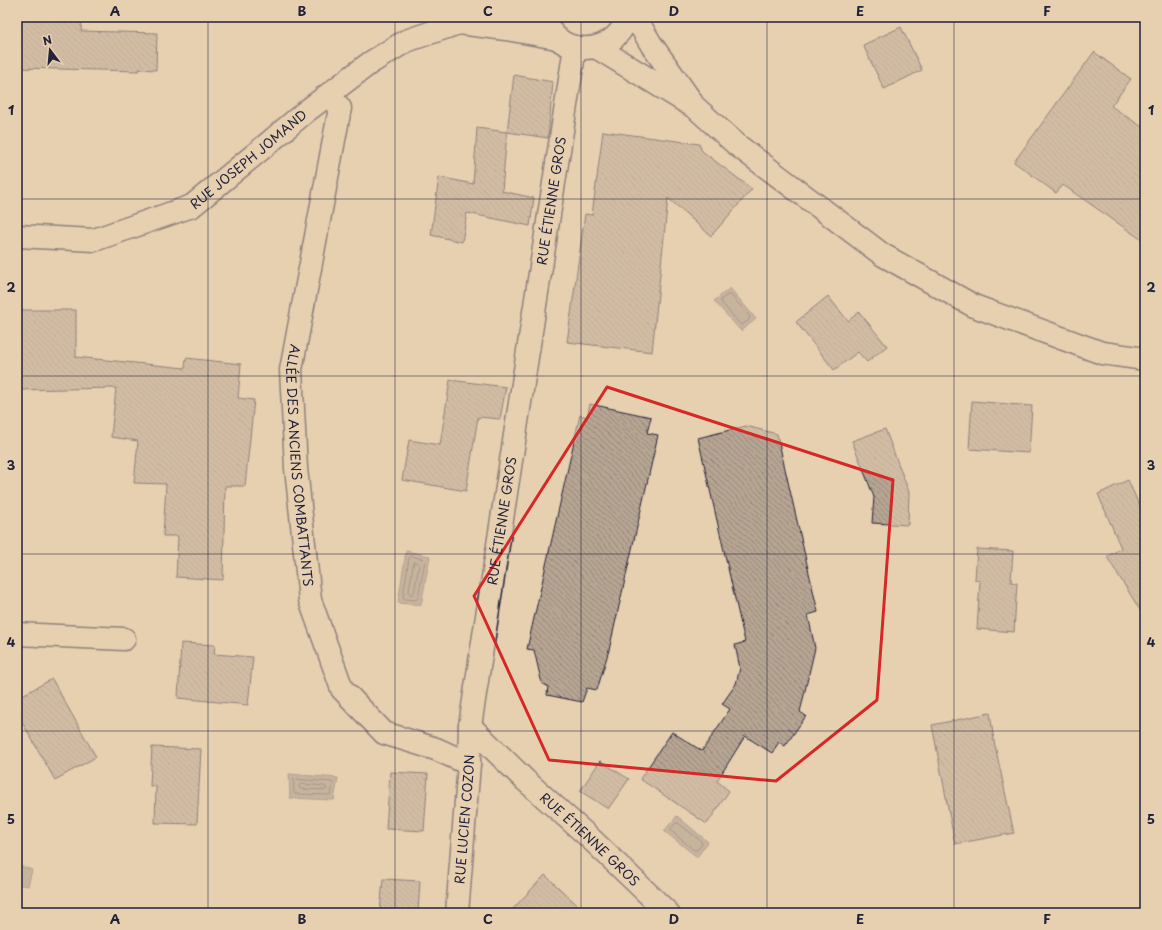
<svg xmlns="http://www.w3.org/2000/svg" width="1162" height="930" viewBox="0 0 1162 930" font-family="'Playpen Sans',sans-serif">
<defs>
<pattern id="building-back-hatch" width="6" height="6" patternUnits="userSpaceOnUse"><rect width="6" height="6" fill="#b7a593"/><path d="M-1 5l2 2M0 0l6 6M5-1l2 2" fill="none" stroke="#948679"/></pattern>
</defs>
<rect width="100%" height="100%" fill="#e7d0b0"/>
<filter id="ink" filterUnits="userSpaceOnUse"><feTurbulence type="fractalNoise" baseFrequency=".025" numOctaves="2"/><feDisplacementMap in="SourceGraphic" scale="8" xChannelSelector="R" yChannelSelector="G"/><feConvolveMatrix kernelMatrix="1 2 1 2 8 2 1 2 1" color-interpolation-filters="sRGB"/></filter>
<g filter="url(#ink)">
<path fill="#a19286" stroke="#6e6568" d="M 730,288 L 756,319 L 741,331 L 714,301 Z
M 406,551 L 430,556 L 421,605 L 398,603 Z
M 289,774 L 338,778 L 334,800 L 290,798 Z
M 677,816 L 708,842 L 697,857 L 664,831 Z
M 17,865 L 32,870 L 28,886 L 17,884 Z"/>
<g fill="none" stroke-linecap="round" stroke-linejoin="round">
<path stroke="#554f59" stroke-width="1" d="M 728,295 L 731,295 L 750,317 L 749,320 L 742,325 L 740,324 L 721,302 L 721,300 Z
M 411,556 L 423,559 L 425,561 L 418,598 L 416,600 L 405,599 L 403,597 L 409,558 Z
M 414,562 L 418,563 L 419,565 L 414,593 L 411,595 L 409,592 Z
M 294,779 L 332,782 L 333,784 L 331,794 L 329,795 L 295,794 L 294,792 Z
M 301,784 L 325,786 L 327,789 L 325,790 L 300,789 L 299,786 Z
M 676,823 L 678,823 L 701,841 L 702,844 L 697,850 L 694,850 L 671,831 L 671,829 Z"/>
</g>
<path fill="url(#building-back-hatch)" stroke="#22223b" d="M 17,17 L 82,17 L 81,31 L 157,33 L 156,70 L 139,69 L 139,71 L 17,68 Z
M 901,27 L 922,70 L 884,89 L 863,45 Z
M 1094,52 L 1131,79 L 1111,106 L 1145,129 L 1145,242 L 1063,185 L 1056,193 L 1014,162 Z
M 514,75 L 553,82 L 548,138 L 507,132 Z
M 477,128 L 507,132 L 502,191 L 534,198 L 530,226 L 467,213 L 462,242 L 431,235 L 439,177 L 473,184 Z
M 603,131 L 699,144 L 702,151 L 752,189 L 711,236 L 668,198 L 652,352 L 567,342 L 585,214 L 592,215 Z
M 828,296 L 848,321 L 859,312 L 887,346 L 867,362 L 858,352 L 834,370 L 796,322 Z
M 17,310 L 76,310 L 76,357 L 185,368 L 186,358 L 241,364 L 238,398 L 254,400 L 245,486 L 225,486 L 223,580 L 176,577 L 178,536 L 163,536 L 166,484 L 134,483 L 138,441 L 111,437 L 116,388 L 17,390 Z
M 450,380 L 506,387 L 500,419 L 478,417 L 466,491 L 402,480 L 409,440 L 440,445 Z
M 972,401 L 1032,406 L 1029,453 L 969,449 Z
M 590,404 L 651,417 L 647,433 L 658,435 L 609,650 L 597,690 L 587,688 L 582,702 L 547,695 L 548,686 L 542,684 L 534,650 L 527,649 L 580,415 L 587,417 Z
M 746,426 L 777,434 L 818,612 L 808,615 L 815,648 L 800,712 L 806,716 L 785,746 L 779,742 L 772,753 L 745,736 L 717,781 L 729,791 L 707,824 L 640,779 L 672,732 L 702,751 L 730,709 L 722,704 L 736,684 L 740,668 L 735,645 L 745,642 L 698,438 Z
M 885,429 L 909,492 L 908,525 L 872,523 L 874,497 L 852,441 Z
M 1128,480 L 1145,518 L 1145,618 L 1107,557 L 1121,548 L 1098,494 Z
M 977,549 L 1013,551 L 1011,582 L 1017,583 L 1014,632 L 977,629 L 980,581 L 975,580 Z
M 181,643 L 215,645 L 214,654 L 253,657 L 248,705 L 178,698 Z
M 52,679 L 96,757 L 55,780 L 17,713 L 17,698 Z
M 990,713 L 994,741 L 1014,833 L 955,844 L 932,725 Z
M 152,747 L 201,749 L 197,824 L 155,823 L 156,786 L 150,786 Z
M 600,761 L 629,779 L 608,809 L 580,791 Z
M 390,772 L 428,774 L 424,831 L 386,829 Z
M 545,875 L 586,913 L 509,913 Z
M 383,879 L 420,881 L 418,913 L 380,913 Z"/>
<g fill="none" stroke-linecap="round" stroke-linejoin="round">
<g stroke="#22223b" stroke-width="25">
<g id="minor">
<path d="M 459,23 L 506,29 L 557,38"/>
<path id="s1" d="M 329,94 L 340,108 L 291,370 L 296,468 L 310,600 L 342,689 L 384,733 L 436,749 L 469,764"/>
<path id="s2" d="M 17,236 L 94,240 L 192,206 L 265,146 L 304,113 L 370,63 L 406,41 L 459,23 L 469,17"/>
<path d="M 17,634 L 124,639"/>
<path id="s3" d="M 470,726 L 525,780 L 589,837 L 668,913"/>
<path id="s4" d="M 457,913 L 469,764 L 470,726 L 575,47"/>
</g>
</g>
<g stroke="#22223b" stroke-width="25">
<path id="major" d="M 544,17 C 547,25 550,32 557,38 C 573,52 598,51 614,38 C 620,32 626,25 627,17
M 635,17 L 651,44 L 691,101
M 596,47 L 696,108 L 737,145 L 883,255 L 974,306 L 1102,353 L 1145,359"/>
</g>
<use href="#minor" stroke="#e7d0b0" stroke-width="22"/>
<use href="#major" stroke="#e7d0b0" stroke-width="22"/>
</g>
</g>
<path d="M0 0H1162V930H0ZM 607,387 L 893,480 L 877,700 L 776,781 L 549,760 L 474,596 Z" fill="#e7d0b0" fill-opacity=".55" fill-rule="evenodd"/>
<path fill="none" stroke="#d62828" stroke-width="3" stroke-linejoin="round" d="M 607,387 L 893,480 L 877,700 L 776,781 L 549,760 L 474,596 Z"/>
<path fill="none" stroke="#22223b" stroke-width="1" stroke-opacity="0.55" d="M 208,17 L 208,913M 395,17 L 395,913M 581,17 L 581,913M 767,17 L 767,913M 954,17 L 954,913M 17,199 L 1145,199M 17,376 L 1145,376M 17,554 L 1145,554M 17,731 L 1145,731"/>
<g text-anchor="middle" stroke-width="3" stroke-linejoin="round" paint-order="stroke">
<g font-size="13" fill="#22223b" stroke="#e7d0b0">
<text dy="5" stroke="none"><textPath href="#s2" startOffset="254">RUE JOSEPH JOMAND</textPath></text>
<text dy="5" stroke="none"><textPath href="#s4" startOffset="719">RUE ÉTIENNE GROS</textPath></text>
<text dy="5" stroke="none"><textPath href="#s1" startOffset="380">ALLÉE DES ANCIENS COMBATTANTS</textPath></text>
<text dy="5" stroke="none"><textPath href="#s4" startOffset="395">RUE ÉTIENNE GROS</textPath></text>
<text dy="5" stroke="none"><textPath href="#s4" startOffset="94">RUE LUCIEN COZON</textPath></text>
<text dy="5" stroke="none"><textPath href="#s3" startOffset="165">RUE ÉTIENNE GROS</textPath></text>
</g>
</g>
<rect width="1162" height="930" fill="none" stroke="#e7d0b0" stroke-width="44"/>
<g transform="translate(50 50) rotate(344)" stroke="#e7d0b0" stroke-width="3" paint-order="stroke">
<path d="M0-3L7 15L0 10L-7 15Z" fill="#22223b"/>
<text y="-6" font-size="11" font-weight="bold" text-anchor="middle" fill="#22223b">N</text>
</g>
<rect x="22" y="22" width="1118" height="886" fill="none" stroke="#22223b" stroke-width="1.5"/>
<g font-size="13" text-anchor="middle" font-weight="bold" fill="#22223b">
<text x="115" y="16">A</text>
<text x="302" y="16">B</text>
<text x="488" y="16">C</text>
<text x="674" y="16">D</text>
<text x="860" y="16">E</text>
<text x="1047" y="16">F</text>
<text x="11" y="115">1</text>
<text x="1151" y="115">1</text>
<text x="11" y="292">2</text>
<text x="1151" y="292">2</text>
<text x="11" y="470">3</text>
<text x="1151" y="470">3</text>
<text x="11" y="647">4</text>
<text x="1151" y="647">4</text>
<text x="11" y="824">5</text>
<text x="1151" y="824">5</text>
<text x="115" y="924">A</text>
<text x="302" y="924">B</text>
<text x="488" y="924">C</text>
<text x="674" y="924">D</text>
<text x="860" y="924">E</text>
<text x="1047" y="924">F</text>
</g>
</svg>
